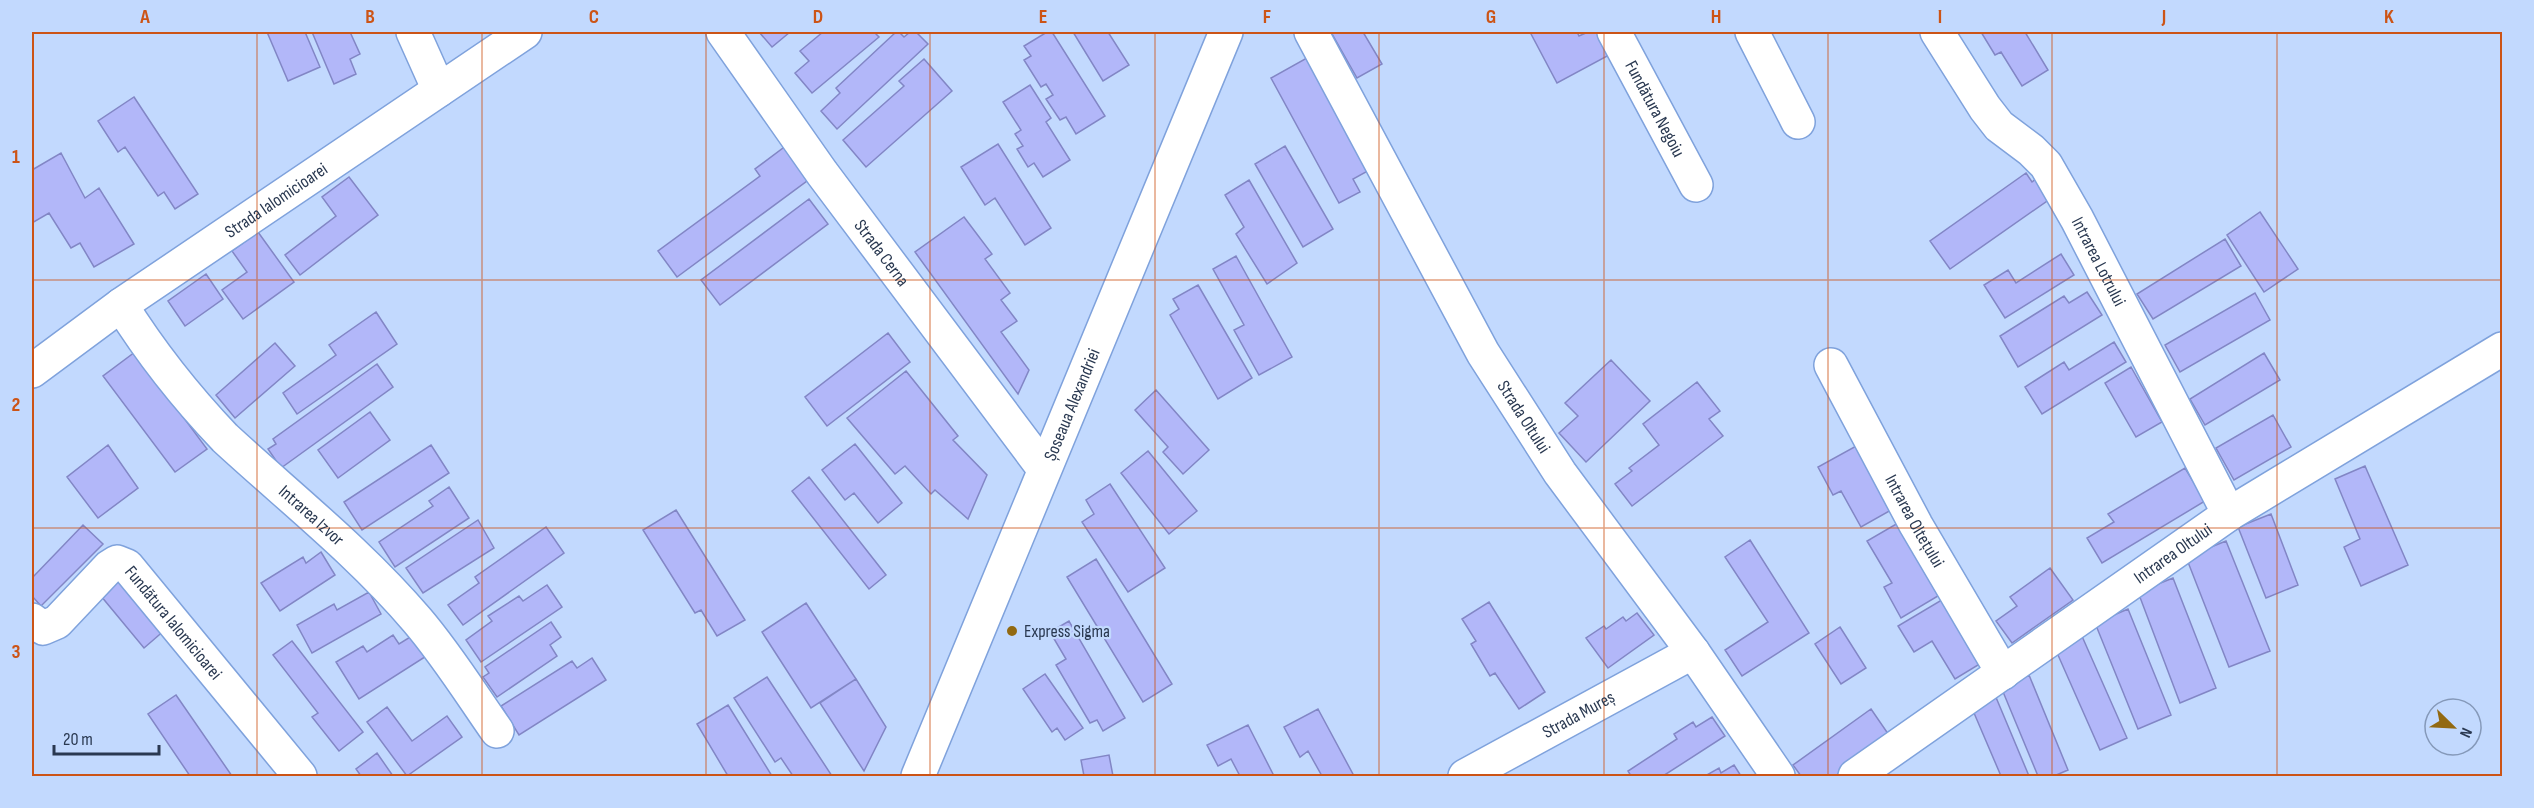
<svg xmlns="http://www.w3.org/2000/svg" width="2534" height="808" viewBox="0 0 2534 808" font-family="'Sofia Sans Condensed',sans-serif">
<rect width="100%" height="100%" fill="#c2d9fe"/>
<path fill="#b2b7f9" stroke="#8286c5" stroke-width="1.5" d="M 267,32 L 305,32 L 320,67 L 288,81 Z
M 312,32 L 350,32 L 360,54 L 350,59 L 356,74 L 334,84 Z
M 759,32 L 790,32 L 772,47 Z
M 823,32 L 874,32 L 879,37 L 812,93 L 795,73 L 809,61 L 800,51 Z
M 896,32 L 899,32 L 904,37 L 910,32 L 916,32 L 928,44 L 837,129 L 821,111 L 840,93 L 836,88 Z
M 1047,32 L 1052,32 L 1105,116 L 1076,134 L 1066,117 L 1060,120 L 1046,99 L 1053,95 L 1046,84 L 1041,87 L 1024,60 L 1031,56 L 1024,46 Z
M 1073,32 L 1108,32 L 1129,65 L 1103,81 Z
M 1331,32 L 1363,32 L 1382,64 L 1357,78 Z
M 1530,32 L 1577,32 L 1579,36 L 1588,32 L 1599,32 L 1611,54 L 1557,83 Z
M 1981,32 L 2025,32 L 2048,70 L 2022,86 L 2001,52 L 1995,55 Z
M 1314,54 L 1375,167 L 1353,179 L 1360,192 L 1339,203 L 1271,78 Z
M 924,59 L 952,91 L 866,167 L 843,140 L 904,86 L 899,81 Z
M 1030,85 L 1051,118 L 1046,122 L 1070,160 L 1043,177 L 1034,163 L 1028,167 L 1017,149 L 1023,146 L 1015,134 L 1021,130 L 1003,102 Z
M 134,97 L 198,194 L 175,209 L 164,192 L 158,196 L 125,147 L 118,152 L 98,121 Z
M 998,144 L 1051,228 L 1025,245 L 995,198 L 985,205 L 961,167 Z
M 787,145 L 811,178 L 677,277 L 658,251 L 760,176 L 755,169 Z
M 1285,146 L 1333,229 L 1303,247 L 1255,164 Z
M 61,153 L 85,198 L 99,188 L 134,244 L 94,267 L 80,243 L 71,248 L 49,213 L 32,223 L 32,170 Z
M 2026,173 L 2032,182 L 2037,178 L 2050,199 L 1950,269 L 1930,241 Z
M 349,177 L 378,215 L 300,275 L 285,255 L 336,216 L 322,197 Z
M 1249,180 L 1297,263 L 1267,284 L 1236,234 L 1244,227 L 1225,195 Z
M 809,199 L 828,224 L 720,305 L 701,280 Z
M 2260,212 L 2298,269 L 2264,292 L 2227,235 Z
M 964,217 L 992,254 L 985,259 L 1010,293 L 1001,300 L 1017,321 L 1001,332 L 1029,370 L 1018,394 L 915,252 Z
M 258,232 L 294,282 L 243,319 L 222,290 L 247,272 L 232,251 Z
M 2225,239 L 2241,266 L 2153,319 L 2137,294 Z
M 2061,254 L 2074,275 L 2005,318 L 1984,285 L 2008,270 L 2016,283 Z
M 1236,256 L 1292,357 L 1259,375 L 1234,330 L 1244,325 L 1213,269 Z
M 206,274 L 223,299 L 185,326 L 168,301 Z
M 1198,285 L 1252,378 L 1218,399 L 1170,315 L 1179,309 L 1173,299 Z
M 2087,292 L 2102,315 L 2018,367 L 2000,336 L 2064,296 L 2069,303 Z
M 2255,293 L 2270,320 L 2180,372 L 2165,345 Z
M 376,312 L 397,344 L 297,414 L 283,393 L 336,355 L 329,345 Z
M 888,333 L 910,362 L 827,426 L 805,397 Z
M 2114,342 L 2126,362 L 2042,414 L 2025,387 L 2064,362 L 2069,370 Z
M 275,343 L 295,366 L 235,418 L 216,395 Z
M 135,352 L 207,449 L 175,472 L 103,376 Z
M 2264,353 L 2280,380 L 2205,425 L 2190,399 Z
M 1611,360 L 1650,401 L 1586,462 L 1559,433 L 1578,416 L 1565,403 Z
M 377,364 L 393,387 L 281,468 L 268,449 L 276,444 L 273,439 Z
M 2131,367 L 2162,422 L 2136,437 L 2105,383 Z
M 906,371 L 958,436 L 953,440 L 987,475 L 968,519 L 935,490 L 931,494 L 905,466 L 895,474 L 847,418 Z
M 1697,382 L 1720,411 L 1709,419 L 1723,436 L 1632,506 L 1615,484 L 1632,471 L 1629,468 L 1659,445 L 1643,424 Z
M 1156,390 L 1209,450 L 1183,474 L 1163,452 L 1168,447 L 1135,410 Z
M 370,412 L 390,440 L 338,478 L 318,450 Z
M 2273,415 L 2291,447 L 2234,480 L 2216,448 Z
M 855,444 L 902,503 L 878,523 L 854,493 L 845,500 L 822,470 Z
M 108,445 L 138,488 L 98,518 L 67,477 Z
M 431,445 L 449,473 L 362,530 L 344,502 Z
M 1858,445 L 1893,509 L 1861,527 L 1841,491 L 1833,495 L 1818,467 Z
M 1148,451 L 1197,511 L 1169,534 L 1121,473 Z
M 2365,466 L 2408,565 L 2361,586 L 2344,547 L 2360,539 L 2335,479 Z
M 2185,468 L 2205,501 L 2102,563 L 2087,538 L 2114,522 L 2108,514 Z
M 809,477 L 886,575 L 869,589 L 792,491 Z
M 1110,484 L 1165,568 L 1128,592 L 1082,522 L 1094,514 L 1086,500 Z
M 449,487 L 469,518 L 395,567 L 379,542 L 433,506 L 429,501 Z
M 676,510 L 745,620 L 717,636 L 701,610 L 695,613 L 643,530 Z
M 2271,514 L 2298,585 L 2266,598 L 2238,527 Z
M 478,520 L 494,548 L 423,593 L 406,568 Z
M 1898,523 L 1943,593 L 1901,618 L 1884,587 L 1892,583 L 1867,541 Z
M 83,525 L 103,544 L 41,606 L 32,596 L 32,578 Z
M 546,527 L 564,553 L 463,625 L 448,605 L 479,583 L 475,577 Z
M 1750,540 L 1809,633 L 1742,676 L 1725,650 L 1768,622 L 1725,557 Z
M 2226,541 L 2270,651 L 2229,667 L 2186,557 Z
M 321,552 L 335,575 L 280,611 L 261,583 L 303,557 L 306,563 Z
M 1096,559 L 1172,684 L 1143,702 L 1067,577 Z
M 2050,568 L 2073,600 L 2012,643 L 1996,621 L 2017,606 L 2010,597 Z
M 118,571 L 166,629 L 144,648 L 96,590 Z
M 2173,578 L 2216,688 L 2180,703 L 2138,592 Z
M 547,585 L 562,607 L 481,662 L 466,640 L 492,621 L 488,616 L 519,596 L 523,601 Z
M 369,592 L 381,614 L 312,653 L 297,625 L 334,604 L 337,610 Z
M 1945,598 L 1983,662 L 1955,679 L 1932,641 L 1914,652 L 1898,626 Z
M 1489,602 L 1545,692 L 1519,709 L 1495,673 L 1490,676 L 1471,644 L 1476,641 L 1462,619 Z
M 806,603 L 856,679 L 811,708 L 762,632 Z
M 2128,609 L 2171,715 L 2138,729 L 2095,623 Z
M 1637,613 L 1654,635 L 1608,668 L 1586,638 L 1604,626 L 1606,629 L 1623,617 L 1626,621 Z
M 1069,621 L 1125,718 L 1103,731 L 1097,720 L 1090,723 L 1056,665 L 1066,659 L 1050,632 Z
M 551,622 L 561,637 L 550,645 L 557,656 L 497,697 L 483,677 L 489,673 L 485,667 Z
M 1840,627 L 1866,668 L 1841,684 L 1815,644 Z
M 415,634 L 428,655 L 359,699 L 336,662 L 363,646 L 367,652 L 393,635 L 399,644 Z
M 2081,634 L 2127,738 L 2100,750 L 2054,646 Z
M 292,641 L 363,732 L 339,751 L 312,717 L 318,713 L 273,655 Z
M 592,658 L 606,680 L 519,735 L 501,706 L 572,661 L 577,668 Z
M 1045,674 L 1083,728 L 1065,740 L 1057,728 L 1052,732 L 1023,689 Z
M 2029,675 L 2068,770 L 2054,776 L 2038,776 L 2001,687 Z
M 767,677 L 832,776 L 793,776 L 781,758 L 775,762 L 734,698 Z
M 856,679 L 886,727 L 864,771 L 820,703 Z
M 176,695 L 232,776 L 190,776 L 148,714 Z
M 1995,695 L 2029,776 L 2001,776 L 1971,706 Z
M 728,705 L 772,776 L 728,776 L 697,724 Z
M 387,707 L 412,741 L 447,716 L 462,737 L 407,776 L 367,722 Z
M 1318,709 L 1354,776 L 1322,776 L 1308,751 L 1300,757 L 1284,727 Z
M 1871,709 L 1891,738 L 1835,776 L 1801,776 L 1793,765 Z
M 1712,717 L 1725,736 L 1663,776 L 1631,776 L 1628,771 L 1677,739 L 1674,734 L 1693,722 L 1696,727 Z
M 1248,725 L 1274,776 L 1240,776 L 1231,759 L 1218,766 L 1207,745 Z
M 377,753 L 393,776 L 361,776 L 356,769 Z
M 1109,755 L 1113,776 L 1084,776 L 1081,760 Z
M 1734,765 L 1741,776 L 1705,776 L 1719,768 L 1721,773 Z"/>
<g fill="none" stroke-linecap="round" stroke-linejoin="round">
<g stroke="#7fa2dc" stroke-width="36">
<g id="minor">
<path d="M 413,32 L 439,90"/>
<path id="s1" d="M 723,32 L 822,173 L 1044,469"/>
<path id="s2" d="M 1311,32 L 1483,353 L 1560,473 L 1693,652 L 1778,776"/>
<path id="s3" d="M 1614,32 L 1696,185"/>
<path d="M 1752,32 L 1798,122"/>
<path id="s4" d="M 1937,32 L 1985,108 L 1999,126 L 2031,150 L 2046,165 L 2077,219 L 2229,514"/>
<path id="s5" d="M 121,305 C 151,353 186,397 225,438 C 289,497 360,553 417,620 C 447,655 471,694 497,731"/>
<path id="s6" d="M 1831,365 L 1916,525 L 2003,673"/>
<path id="s7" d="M 32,371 L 121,305 L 525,32"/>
<path id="s8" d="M 32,620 L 43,628 L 57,622 L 109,567 L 117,562 L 127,566 L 300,776"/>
<path id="s9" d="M 1465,776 L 1693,652"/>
<path id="s10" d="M 1855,776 L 2229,514 L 2502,349"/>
</g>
</g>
<g stroke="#7fa2dc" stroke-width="36">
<g id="major">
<path id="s11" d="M 918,776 L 1226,32"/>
</g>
</g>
<use href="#minor" stroke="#fff" stroke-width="33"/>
<use href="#major" stroke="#fff" stroke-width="33"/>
</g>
<path fill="none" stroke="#cc5416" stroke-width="1.5" stroke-opacity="0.55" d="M 257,32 L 257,776M 482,32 L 482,776M 706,32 L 706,776M 930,32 L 930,776M 1155,32 L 1155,776M 1379,32 L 1379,776M 1604,32 L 1604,776M 1828,32 L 1828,776M 2052,32 L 2052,776M 2277,32 L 2277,776M 32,280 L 2502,280M 32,528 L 2502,528"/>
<circle fill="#926911" stroke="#c2d9fe" stroke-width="2" cx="1012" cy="631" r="6"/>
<g text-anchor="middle" stroke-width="4.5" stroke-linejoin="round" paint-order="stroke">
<g font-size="18" fill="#2a3951" stroke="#c2d9fe">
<text dy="6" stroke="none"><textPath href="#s3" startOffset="87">Fundătura Negoiu</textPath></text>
<text dy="6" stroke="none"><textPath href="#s7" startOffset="298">Strada Ialomicioarei</textPath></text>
<text dy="6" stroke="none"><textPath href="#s1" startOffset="272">Strada Cerna</textPath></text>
<text dy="6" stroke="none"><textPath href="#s4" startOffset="284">Intrarea Lotrului</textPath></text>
<text dy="6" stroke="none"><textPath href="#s11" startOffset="402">Șoseaua Alexandriei</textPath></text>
<text dy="6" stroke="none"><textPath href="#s2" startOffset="440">Strada Oltului</textPath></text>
<text dy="6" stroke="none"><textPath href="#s5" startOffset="285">Intrarea Izvor</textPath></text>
<text dy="6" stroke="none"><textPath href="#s6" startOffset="177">Intrarea Oltețului</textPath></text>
<text dy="6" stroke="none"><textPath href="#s10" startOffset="388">Intrarea Oltului</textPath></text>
<text dy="6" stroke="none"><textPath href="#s8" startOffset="198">Fundătura Ialomicioarei</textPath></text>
<text dy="6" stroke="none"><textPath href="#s9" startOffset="129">Strada Mureș</textPath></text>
</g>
<g font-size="18" fill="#2a3951" stroke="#c2d9fe" text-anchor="start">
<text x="1024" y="637">Express Sigma</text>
</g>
</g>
<rect width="2534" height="808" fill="none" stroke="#c2d9fe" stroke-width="66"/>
<g transform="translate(2453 727) rotate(114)"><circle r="28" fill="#c2d9fe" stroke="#8599b9" stroke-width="1.5"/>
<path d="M0-4.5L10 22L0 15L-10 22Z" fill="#926911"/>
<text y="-9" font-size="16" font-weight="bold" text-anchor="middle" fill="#2a3951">N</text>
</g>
<path d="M54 745v9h105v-9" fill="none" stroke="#2a3951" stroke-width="3"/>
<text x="63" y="745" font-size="18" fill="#2a3951" stroke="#c2d9fe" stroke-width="4.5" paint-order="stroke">20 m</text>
<rect x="33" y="33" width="2468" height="742" fill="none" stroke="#cc5416" stroke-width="2"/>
<g font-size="20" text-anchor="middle" font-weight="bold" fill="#cc5416">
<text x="145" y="23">A</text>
<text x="370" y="23">B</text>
<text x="594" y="23">C</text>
<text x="818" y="23">D</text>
<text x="1043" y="23">E</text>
<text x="1267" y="23">F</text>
<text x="1491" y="23">G</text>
<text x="1716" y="23">H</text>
<text x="1940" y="23">I</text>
<text x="2164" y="23">J</text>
<text x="2389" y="23">K</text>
<text x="16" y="163">1</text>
<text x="16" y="411">2</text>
<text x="16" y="658">3</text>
</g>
</svg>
